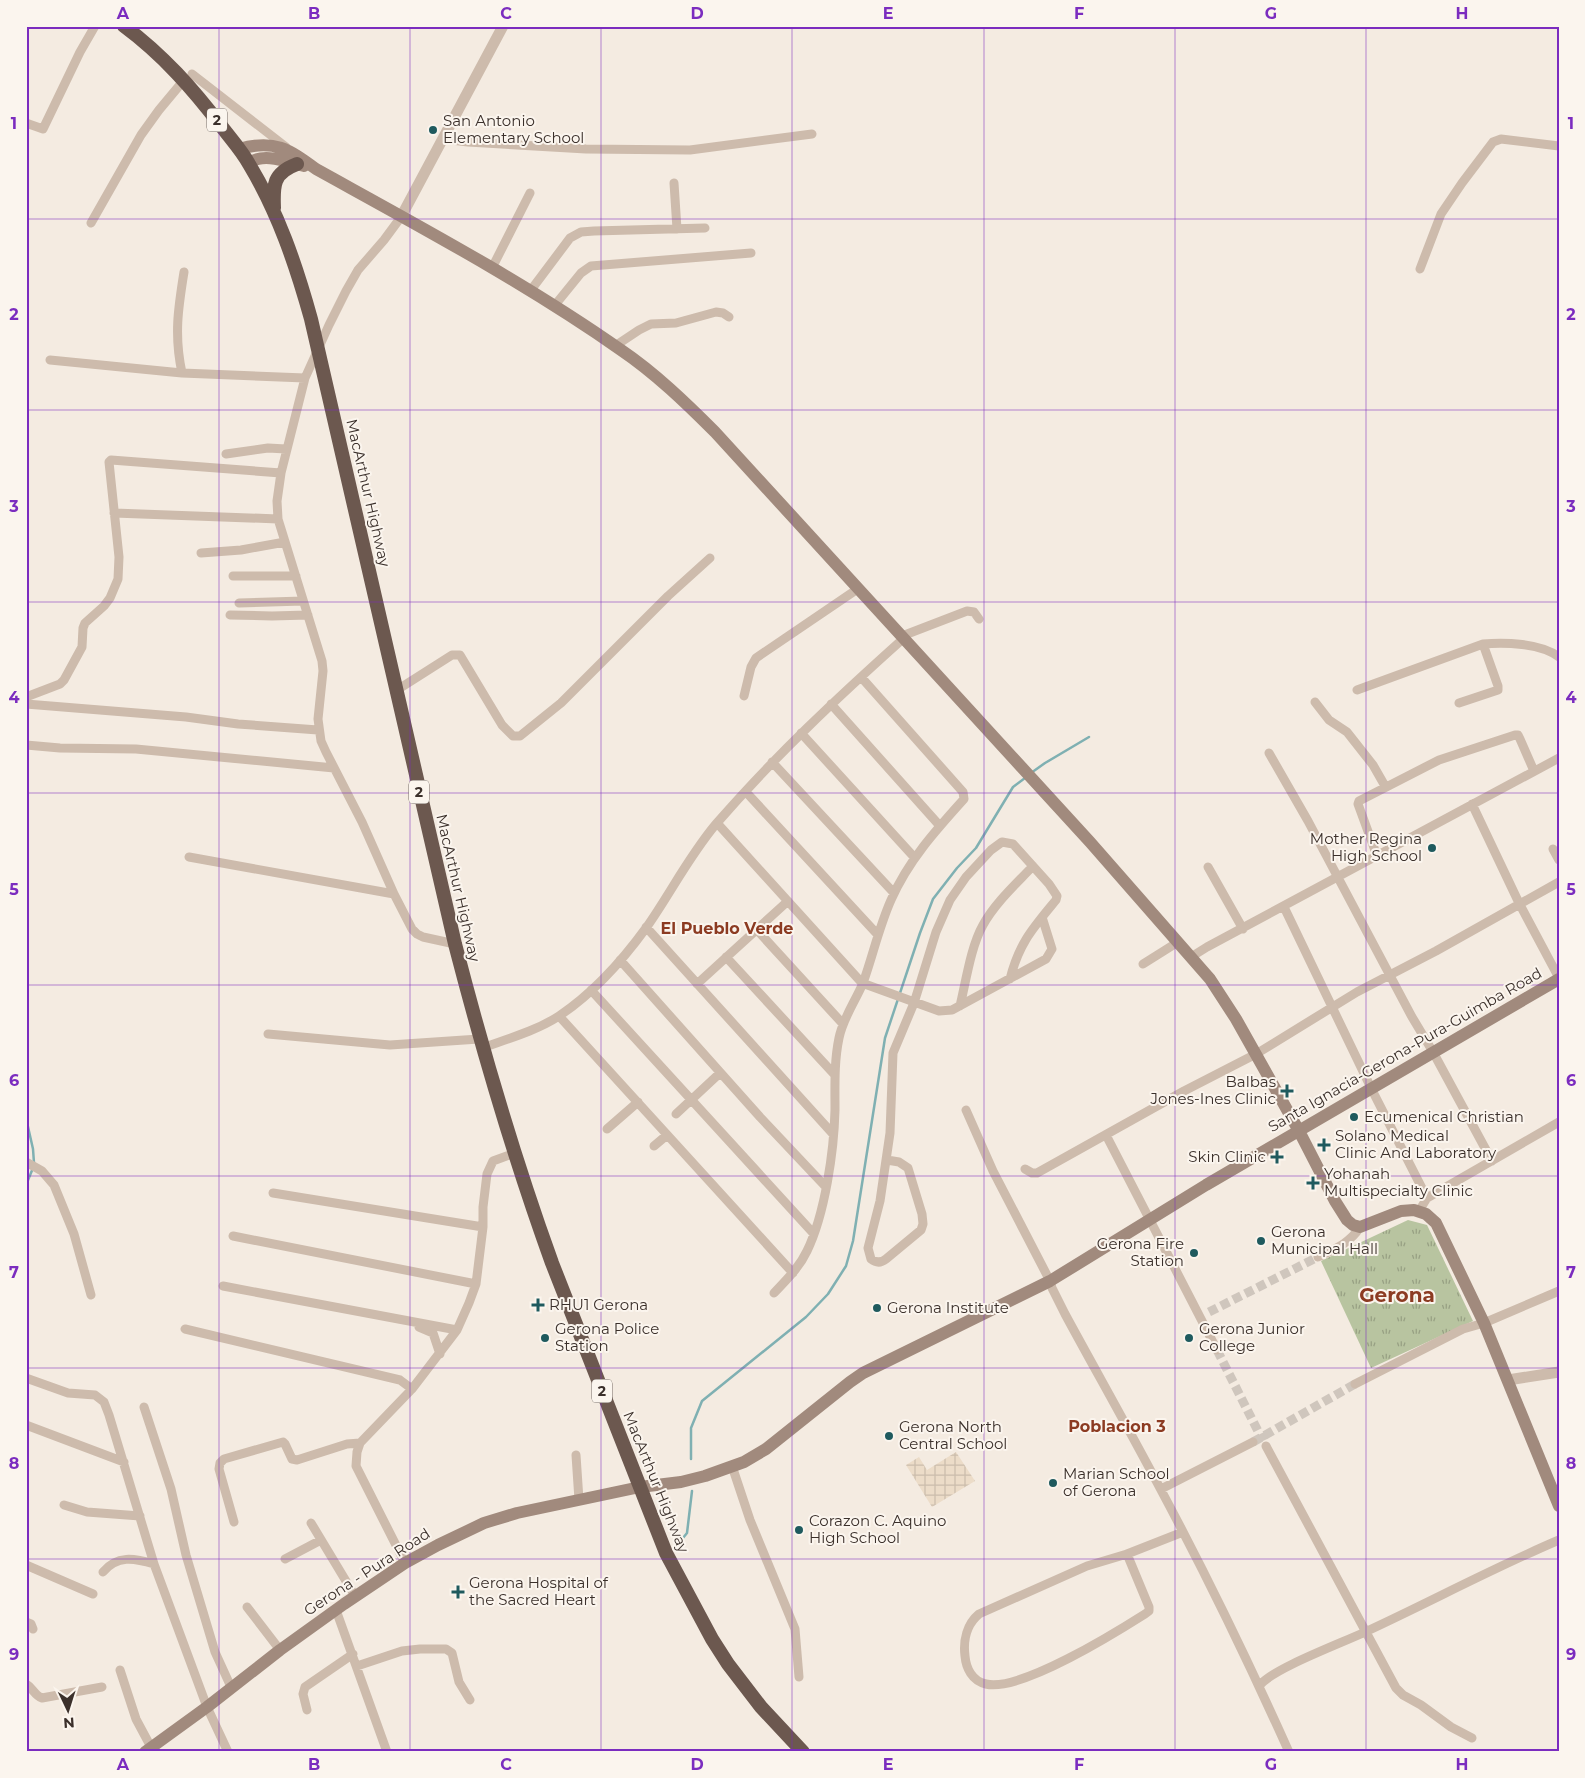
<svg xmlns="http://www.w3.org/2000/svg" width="1585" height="1778" viewBox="0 0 1585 1778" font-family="Montserrat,sans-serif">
<defs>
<pattern id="grass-tufts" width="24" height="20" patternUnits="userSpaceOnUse" patternTransform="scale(1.25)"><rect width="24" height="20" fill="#b8c4a0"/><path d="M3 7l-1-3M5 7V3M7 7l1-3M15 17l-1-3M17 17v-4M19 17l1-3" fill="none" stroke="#97a083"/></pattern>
<pattern id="plaza-grid" width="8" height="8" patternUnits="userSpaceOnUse" patternTransform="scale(1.25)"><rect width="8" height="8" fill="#ecdcc8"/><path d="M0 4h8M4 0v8" fill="none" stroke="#cbbdac"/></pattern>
</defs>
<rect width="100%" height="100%" fill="#f4ebe1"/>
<path fill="url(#grass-tufts)" d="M 1408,1220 L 1427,1225 L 1473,1321 L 1371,1368 L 1321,1261 Z"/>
<path fill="url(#plaza-grid)" d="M 956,1452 L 975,1481 L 932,1507 L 906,1465 L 919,1457 L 927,1470 Z"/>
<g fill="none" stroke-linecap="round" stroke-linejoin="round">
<path stroke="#7fb0b2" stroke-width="2.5" d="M 1031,773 L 1045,763 L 1089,737
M 26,1118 L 33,1149 L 34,1163
M 26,1185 L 33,1168
M 691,1459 L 691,1428 L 702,1401 L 806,1317 L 828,1294 L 846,1266 L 853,1241 L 885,1038 L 920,933 L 933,899 L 957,868 L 976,848 L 1013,787 L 1025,778
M 679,1543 L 687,1533 L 692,1491"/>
<path stroke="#cfc6bd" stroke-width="9" stroke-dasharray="9 4.5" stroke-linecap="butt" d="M 1209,1312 L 1318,1257
M 1217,1350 L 1263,1441
M 1253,1442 L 1355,1384"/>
<path stroke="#cdbbac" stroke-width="9" d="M 192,74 L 286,147
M 26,123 L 43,129 L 80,52 L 95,26
M 443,139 L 468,142 L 586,149 L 690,150 L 812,134
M 674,183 L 677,229
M 401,217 L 384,240 L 358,270 L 346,291 L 329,325 L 305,378 L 281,473 L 277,501 L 278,519 L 322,661 L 323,671 L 318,719 L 321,741 L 326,752 L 362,822 L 394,894 L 412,929 L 417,934 L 423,937 L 455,944
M 91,223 L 141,135 L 159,110 L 184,80
M 492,268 L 530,193
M 1420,269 L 1441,214 L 1462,183 L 1493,142 L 1501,139 L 1559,146
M 531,290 L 570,238 L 581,232 L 594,231 L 705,228
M 555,305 L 581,273 L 591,266 L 751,253
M 615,346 L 639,330 L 651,324 L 676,323 L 716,312 L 723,313 L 729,317
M 50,360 L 182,373 L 305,378
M 182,373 C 174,336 178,309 184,272
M 226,454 L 268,448 L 286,449
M 114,513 L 278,519
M 201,553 L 241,550 L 285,542
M 233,576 L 296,576
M 239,603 L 303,601
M 230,615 L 272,616 L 308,615
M 902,636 L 967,611 L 974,612 L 979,619
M 397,690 L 452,655 L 460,655 L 502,725 L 513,736 L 520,736 L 561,703 L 668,596 L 710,558
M 1357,690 L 1483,644 C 1504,642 1541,643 1559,657
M 744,696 L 751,667 L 756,658 L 859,588
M 26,697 L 60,684 L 64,680 L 82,647 L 83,628 L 85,623 L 104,606 L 110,598 L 118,579 L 119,557 L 109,462 L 111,460 L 281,473
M 1315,702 L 1329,720 L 1347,732 L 1373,765 L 1385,786
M 1459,703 L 1498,690 L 1498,686 L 1483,644
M 26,704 L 186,717 L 238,724 L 318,730
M 831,704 L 940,826
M 801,733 L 914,857
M 26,745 L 60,748 L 136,749 L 334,768
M 1269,753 L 1308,821 L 1412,1017 L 1433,1052 L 1492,1161
M 772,762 L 894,893
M 746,792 L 878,935
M 1472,804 L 1519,903 L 1559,978
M 717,823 L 862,983 L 939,1011 L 952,1010 L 1046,959 L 1052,949 L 1042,917
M 1553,849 L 1559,860
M 1377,856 L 1358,804 L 1359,801 L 1439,760 L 1515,735 L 1518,735 L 1520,739 L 1534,771
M 189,857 L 394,894
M 1208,867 L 1243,929
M 1284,907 L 1372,1090 L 1427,1198
M 646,927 L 833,1134
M 757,930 L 843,1024
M 726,957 L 834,1074
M 1191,957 L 1207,947 L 1559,758
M 620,960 L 760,1117 L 825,1186
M 1143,964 L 1178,942
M 697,984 L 788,901
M 591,990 L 814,1234
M 960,1006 C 966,981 971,946 983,925 C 995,903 1016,884 1033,866
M 559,1016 L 793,1273
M 268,1034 L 390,1045 L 479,1039
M 482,1048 C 507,1039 536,1031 559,1016 C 592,994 622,961 646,928 C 670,894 689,856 716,824 C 774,757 838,697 904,638
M 966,1110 L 993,1171 L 1050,1281 L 1052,1288 L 1065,1314 C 1097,1373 1130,1431 1161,1490 C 1207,1576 1249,1663 1289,1752
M 676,1114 L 720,1073
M 607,1129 L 638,1102
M 1106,1135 L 1217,1350
M 654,1146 L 667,1135
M 887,1160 L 899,1162 L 908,1168 L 922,1214 L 923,1224 L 921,1230 L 886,1259 C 881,1263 876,1263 871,1259 L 868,1248 L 880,1201 L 890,1133 L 893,1053 L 914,1003 L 936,932 L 950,900 L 966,877 L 991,850 L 1002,842 L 1013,844 L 1049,884 L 1057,896 L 1056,900 C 1033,928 1019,943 1010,979
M 26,1162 L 42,1171 L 54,1185 L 74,1234 L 91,1295
M 1025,1169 L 1032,1173 L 1037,1173 L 1184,1091 L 1256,1054 L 1357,992 L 1436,951 L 1559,882
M 273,1193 L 483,1227
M 1419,1211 L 1427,1198 L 1559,1122
M 233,1236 L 476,1284
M 1318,1257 C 1335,1249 1350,1243 1360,1227
M 223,1286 L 457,1330
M 774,1293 C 786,1280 799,1268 807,1251 C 825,1214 834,1151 835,1110 C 835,1086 834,1062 839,1038 C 843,1018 855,1002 863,983 C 873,955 879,927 891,900 C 908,861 936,830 964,799 L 963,792 L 861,677
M 419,1327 L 433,1333 L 440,1354
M 185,1329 L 400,1380 L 412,1389
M 26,1378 L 68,1393 L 95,1395 L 104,1402 L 109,1415 L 154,1564 L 207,1707 L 228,1752
M 1355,1384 L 1463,1329 L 1484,1323 L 1559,1291
M 144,1407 L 171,1489 L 186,1555 L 215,1652 L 231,1687
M 26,1425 L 124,1462
M 1266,1446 L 1396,1688 L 1403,1695 L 1421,1705 L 1451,1727 L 1472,1738
M 576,1455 L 579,1500
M 732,1466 L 750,1520 L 795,1629 L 799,1677
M 1161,1489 L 1253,1442
M 64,1505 L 87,1512 L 140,1516
M 234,1522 L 219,1469 L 220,1463 L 224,1459 L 283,1442 L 285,1444 L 292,1459 L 297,1460 L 347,1444 L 360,1443
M 311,1523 L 355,1596
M 1127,1554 L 1149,1607 L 1149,1611 L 1145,1614 C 1115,1633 1020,1692 986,1684 C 972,1681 966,1668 965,1656 C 963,1640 967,1624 979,1614 L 1087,1566 L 1127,1554 L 1183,1532
M 285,1559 L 321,1540
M 405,1563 L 356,1466 L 357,1452 L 360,1443 L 412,1389 L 457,1330 L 469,1303 L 476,1284 L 483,1227 L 483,1207 L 487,1174 L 493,1161 L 515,1153
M 26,1565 L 93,1594
M 103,1572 C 117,1555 134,1558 154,1564
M 247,1607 L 280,1650
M 336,1610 L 387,1752
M 26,1622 L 31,1624 L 33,1629
M 357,1666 L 402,1651 L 420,1649 L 446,1649 L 452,1653 L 459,1682 L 470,1700
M 120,1670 L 136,1719 L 151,1747
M 26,1684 C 33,1688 34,1695 42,1698 L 102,1687
M 1260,1685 C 1274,1668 1342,1643 1365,1632 C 1430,1602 1493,1568 1559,1540
M 307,1710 L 303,1694 L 305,1687 L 353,1654"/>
<path stroke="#cdbbac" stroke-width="11" d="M 401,217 L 503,26
M 1508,1380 L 1559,1372"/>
<path stroke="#a18a7d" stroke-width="12" d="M 239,149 C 274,139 289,149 316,169 C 419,226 524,282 621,350 C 655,373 686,403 715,432 L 1090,842 L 1210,979 L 1236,1019 L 1299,1131 L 1335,1201 L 1347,1220 L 1353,1225 L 1360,1227 L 1401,1211 L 1414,1210 L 1426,1214 L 1436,1223 L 1484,1323 L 1559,1506
M 249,163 C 264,152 287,162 304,166
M 145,1752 L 207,1707 L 280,1650 L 344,1604 L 405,1563 L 438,1545 L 484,1523 L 517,1513 L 640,1487 L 681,1482 L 705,1476 L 744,1462 L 766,1449 L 850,1382 L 863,1373 L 1050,1281 L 1206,1185 L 1559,979"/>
<path stroke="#6c584f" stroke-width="14" d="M 124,26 C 163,55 193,89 222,127 C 231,139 242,151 249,164 C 278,212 296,265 311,319 L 455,944 C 483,1052 514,1158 552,1263 L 666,1553 L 712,1639 L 728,1664 L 761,1707 L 803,1752
M 274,208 C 273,185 273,173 297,164"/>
</g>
<path fill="none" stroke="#7b2cbf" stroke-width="1" stroke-opacity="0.55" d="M 219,26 L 219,1752M 410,26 L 410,1752M 601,26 L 601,1752M 792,26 L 792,1752M 984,26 L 984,1752M 1175,26 L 1175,1752M 1366,26 L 1366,1752M 26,219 L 1559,219M 26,410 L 1559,410M 26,602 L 1559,602M 26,793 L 1559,793M 26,985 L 1559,985M 26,1176 L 1559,1176M 26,1368 L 1559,1368M 26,1559 L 1559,1559"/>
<g fill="#1f5a5e" stroke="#fbf5ee" stroke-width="2">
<circle cx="433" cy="130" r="5"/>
<circle cx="1432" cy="848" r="5"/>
<path d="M1284.5 1083.5h5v5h5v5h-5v5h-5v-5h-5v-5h5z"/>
<circle cx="1354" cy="1117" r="5"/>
<path d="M1321.5 1137.5h5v5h5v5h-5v5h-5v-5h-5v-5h5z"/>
<path d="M1274.5 1149.5h5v5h5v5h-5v5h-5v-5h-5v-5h5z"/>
<path d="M1310.5 1175.5h5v5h5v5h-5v5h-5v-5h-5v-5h5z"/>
<circle cx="1261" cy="1241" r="5"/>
<circle cx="1194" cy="1253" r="5"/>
<path d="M535.5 1297.5h5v5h5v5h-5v5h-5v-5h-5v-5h5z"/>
<circle cx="877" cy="1308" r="5"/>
<circle cx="545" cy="1338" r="5"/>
<circle cx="1189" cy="1338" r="5"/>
<circle cx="889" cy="1436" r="5"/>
<circle cx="1053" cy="1483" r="5"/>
<circle cx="799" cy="1530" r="5"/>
<path d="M455.5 1584.5h5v5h5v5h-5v5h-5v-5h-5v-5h5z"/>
</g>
<g text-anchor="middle" stroke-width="4" stroke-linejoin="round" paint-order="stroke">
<g fill="#fbf5ee" stroke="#756b66" stroke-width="1">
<rect x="207" y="108.5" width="20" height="23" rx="4"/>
<rect x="409" y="780.5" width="20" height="23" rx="4"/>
<rect x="592" y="1379.5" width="20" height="23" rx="4"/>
</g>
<g font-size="14" font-weight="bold" fill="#3b302b">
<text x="217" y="125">2</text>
<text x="419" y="797">2</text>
<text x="602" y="1396">2</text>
</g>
<g font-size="15" fill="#3b302b" stroke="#fbf5ee" text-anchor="start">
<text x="443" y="126">San Antonio<tspan x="443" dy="17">Elementary School</tspan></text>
<text x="1422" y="844" text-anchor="end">Mother Regina<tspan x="1422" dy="17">High School</tspan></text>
<text x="1276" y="1087" text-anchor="end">Balbas<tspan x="1276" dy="17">Jones-Ines Clinic</tspan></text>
<text x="1364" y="1122">Ecumenical Christian</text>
<text x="1335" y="1141">Solano Medical<tspan x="1335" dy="17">Clinic And Laboratory</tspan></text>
<text x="1266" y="1162" text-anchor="end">Skin Clinic</text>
<text x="1324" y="1179">Yohanah<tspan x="1324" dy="17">Multispecialty Clinic</tspan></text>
<text x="1271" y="1237">Gerona<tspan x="1271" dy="17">Municipal Hall</tspan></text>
<text x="1184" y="1249" text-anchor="end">Gerona Fire<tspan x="1184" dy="17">Station</tspan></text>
<text x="549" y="1310">RHU1 Gerona</text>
<text x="887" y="1313">Gerona Institute</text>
<text x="555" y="1334">Gerona Police<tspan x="555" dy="17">Station</tspan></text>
<text x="1199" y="1334">Gerona Junior<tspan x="1199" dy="17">College</tspan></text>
<text x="899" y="1432">Gerona North<tspan x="899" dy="17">Central School</tspan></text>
<text x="1063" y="1479">Marian School<tspan x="1063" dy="17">of Gerona</tspan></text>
<text x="809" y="1526">Corazon C. Aquino<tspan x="809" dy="17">High School</tspan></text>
<text x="469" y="1588">Gerona Hospital of<tspan x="469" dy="17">the Sacred Heart</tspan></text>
</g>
<g font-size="15" fill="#3b302b" stroke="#fbf5ee">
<text transform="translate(368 493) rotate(77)" y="5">MacArthur Highway</text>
<text transform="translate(458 888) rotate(77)" y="5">MacArthur Highway</text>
<text transform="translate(1405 1050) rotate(-30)" y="5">Santa Ignacia-Gerona-Pura-Guimba Road</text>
<text transform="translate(656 1482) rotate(68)" y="5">MacArthur Highway</text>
<text transform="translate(367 1572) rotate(-33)" y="5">Gerona - Pura Road</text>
</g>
<g font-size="16" font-weight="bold" fill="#8c3b22" stroke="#fbf5ee">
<text x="727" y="934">El Pueblo Verde</text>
<text x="1117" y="1432">Poblacion 3</text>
</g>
<g font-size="20" font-weight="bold" fill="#8c3b22" stroke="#fbf5ee">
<text x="1397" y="1302">Gerona</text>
</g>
</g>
<rect width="1585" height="1778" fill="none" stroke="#fbf5ee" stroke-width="55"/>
<g transform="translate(68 1710) rotate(176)" stroke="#fbf5ee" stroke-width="4" paint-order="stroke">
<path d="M0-4L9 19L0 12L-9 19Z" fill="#3b302b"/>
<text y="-8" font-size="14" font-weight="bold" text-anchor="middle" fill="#3b302b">N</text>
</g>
<rect x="28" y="28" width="1530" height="1722" fill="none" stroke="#7b2cbf" stroke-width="2"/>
<g font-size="16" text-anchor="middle" font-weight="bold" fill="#7b2cbf">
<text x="123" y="19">A</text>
<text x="314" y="19">B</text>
<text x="506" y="19">C</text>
<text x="697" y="19">D</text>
<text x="888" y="19">E</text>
<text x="1079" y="19">F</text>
<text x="1271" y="19">G</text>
<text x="1462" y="19">H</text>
<text x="14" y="129">1</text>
<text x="1571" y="129">1</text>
<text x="14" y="320">2</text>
<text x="1571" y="320">2</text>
<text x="14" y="512">3</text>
<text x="1571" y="512">3</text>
<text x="14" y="703">4</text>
<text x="1571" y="703">4</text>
<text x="14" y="895">5</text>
<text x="1571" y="895">5</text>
<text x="14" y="1086">6</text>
<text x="1571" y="1086">6</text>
<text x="14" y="1278">7</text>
<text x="1571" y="1278">7</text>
<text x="14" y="1469">8</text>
<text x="1571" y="1469">8</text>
<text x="14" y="1660">9</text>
<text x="1571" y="1660">9</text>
<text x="123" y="1770">A</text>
<text x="314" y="1770">B</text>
<text x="506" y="1770">C</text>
<text x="697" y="1770">D</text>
<text x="888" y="1770">E</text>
<text x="1079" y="1770">F</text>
<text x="1271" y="1770">G</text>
<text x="1462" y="1770">H</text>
</g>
</svg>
